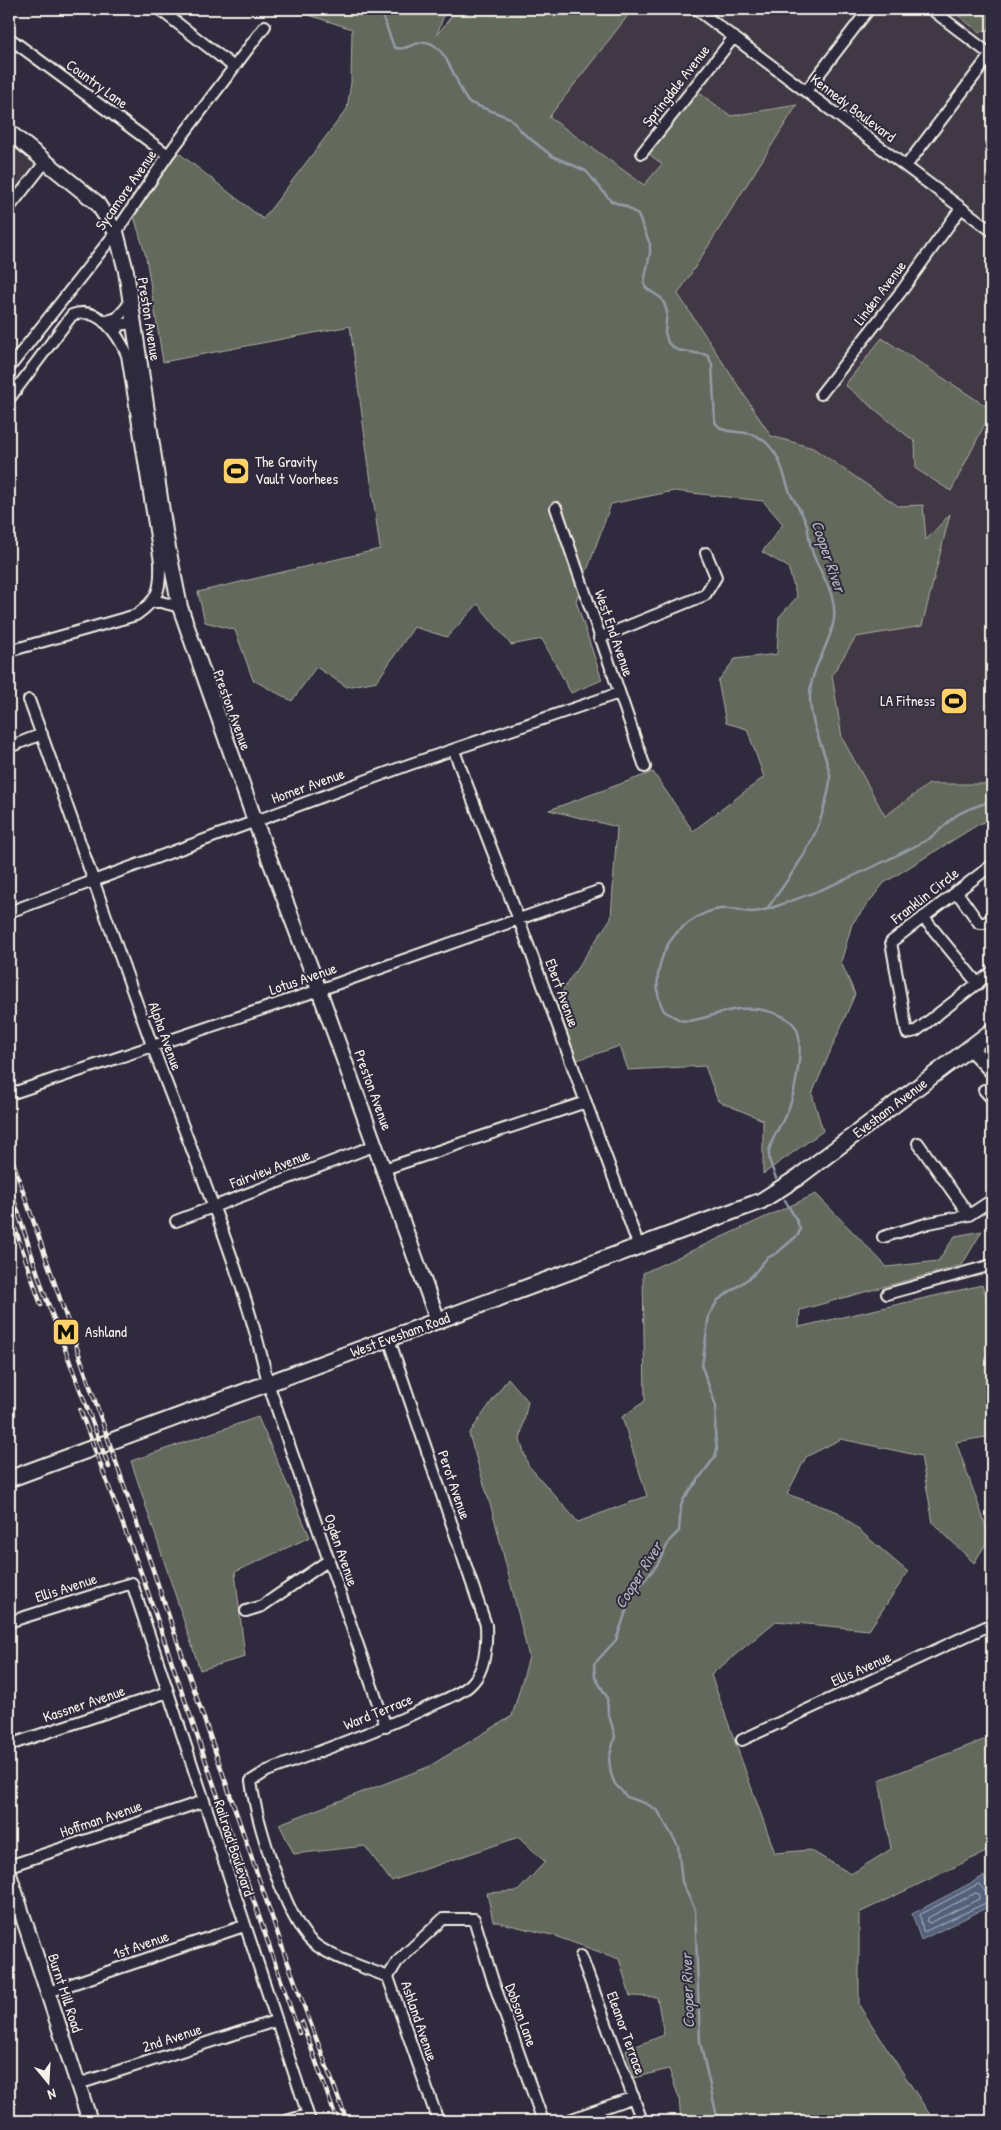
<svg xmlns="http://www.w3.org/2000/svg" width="1001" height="2130" viewBox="0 0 1001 2130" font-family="'Patrick Hand',sans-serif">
<rect width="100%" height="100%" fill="#2f2a3d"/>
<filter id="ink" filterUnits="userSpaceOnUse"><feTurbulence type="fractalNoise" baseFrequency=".02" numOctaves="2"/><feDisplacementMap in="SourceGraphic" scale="10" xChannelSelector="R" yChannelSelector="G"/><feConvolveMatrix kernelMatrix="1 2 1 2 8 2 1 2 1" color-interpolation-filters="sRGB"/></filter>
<g filter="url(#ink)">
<path fill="#413845" d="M 633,9 L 933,9 L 992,53 L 992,784 L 929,784 L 885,816 L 842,738 L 832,675 L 856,637 L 922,626 L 949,515 L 925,540 L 898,506 L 813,448 L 771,436 L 678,294 L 796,105 L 645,150 L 662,164 L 644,185 L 549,117 Z
M 941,9 L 992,9 L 992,42 L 990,45 Z
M 9,132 L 46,161 L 9,210 Z"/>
<path fill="#64695b" stroke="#acada2" d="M 290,9 L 411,9 L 421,12 L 446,9 L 437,35 L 457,9 L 633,9 L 549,117 L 644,185 L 662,164 L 644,150 L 694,89 L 731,116 L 797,105 L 678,294 L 771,436 L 813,448 L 898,506 L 923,505 L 926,540 L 950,514 L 922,626 L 856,637 L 832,675 L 842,738 L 885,816 L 929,784 L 992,784 L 992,819 L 979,824 L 884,883 L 852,924 L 841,962 L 855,994 L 812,1094 L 823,1131 L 763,1174 L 763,1120 L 718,1101 L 705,1066 L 628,1070 L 620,1046 L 568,1063 L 549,1010 L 611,918 L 617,827 L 549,810 L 653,772 L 693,831 L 764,777 L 747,729 L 726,723 L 718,681 L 735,659 L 777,654 L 779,617 L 797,597 L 788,567 L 762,552 L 783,524 L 763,501 L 674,491 L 611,504 L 576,601 L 602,680 L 571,693 L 542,639 L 511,645 L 478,604 L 447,637 L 414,627 L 377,681 L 347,687 L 316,667 L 292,701 L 253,680 L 235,630 L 205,622 L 198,592 L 380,549 L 350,326 L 163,362 L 146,257 L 134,216 L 130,211 L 175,150 L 263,219 L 347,109 L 351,83 L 352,29 Z
M 955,9 L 992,9 L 992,23 L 988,30 L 979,32 L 955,13 Z
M 882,338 L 992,410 L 951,491 L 916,469 L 915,442 L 845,385 Z
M 816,1194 L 887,1267 L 938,1261 L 955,1236 L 982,1231 L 962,1265 L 800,1310 L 799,1327 L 982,1285 L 992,1311 L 992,1436 L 956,1442 L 990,1537 L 974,1563 L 933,1523 L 921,1456 L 841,1439 L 806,1457 L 787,1494 L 838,1512 L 908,1572 L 869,1630 L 776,1621 L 711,1675 L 775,1853 L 810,1850 L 851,1874 L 891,1849 L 879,1780 L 986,1739 L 992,1730 L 992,1849 L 859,1913 L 859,2005 L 934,2121 L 681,2121 L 679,2098 L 669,2069 L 634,2078 L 626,2050 L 664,2035 L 657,1997 L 630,1996 L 619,1959 L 552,1935 L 493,1921 L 487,1893 L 518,1891 L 545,1862 L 519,1837 L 391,1881 L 365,1846 L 294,1854 L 279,1824 L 428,1767 L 512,1716 L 529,1657 L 495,1521 L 469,1434 L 508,1378 L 528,1401 L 520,1440 L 528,1465 L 578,1522 L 647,1496 L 622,1417 L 645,1401 L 643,1273 Z
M 258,1417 L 310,1537 L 235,1572 L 245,1657 L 200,1670 L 131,1461 Z"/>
<path fill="#52617c" stroke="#939ba7" d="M 984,1876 L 992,1897 L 992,1905 L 921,1940 L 912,1914 Z"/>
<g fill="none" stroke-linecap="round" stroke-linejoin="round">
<path stroke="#b3b7bd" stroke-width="1" d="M 979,1884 L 990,1897 L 990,1901 L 926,1931 L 923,1931 L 920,1915 Z
M 976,1893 L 979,1894 L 979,1899 L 930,1923 L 927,1922 L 928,1918 Z"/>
<path stroke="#939ba7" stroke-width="2.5" d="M 380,9 L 394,47 C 405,52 414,42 425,42 C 447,43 457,88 468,102 L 510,118 L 523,133 L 552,156 L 586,171 L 611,201 L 627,207 L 638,215 L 650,244 L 650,253 L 644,283 L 646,288 L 661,298 L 664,303 L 667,312 L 665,332 L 668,343 L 677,350 L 708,355 L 712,365 L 715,422 C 728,442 752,419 775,453 C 783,465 785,481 791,495 C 797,505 803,514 807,525 C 809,534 809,543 812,551 C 820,574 837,593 834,619 C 831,645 811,666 810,694 C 809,723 824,747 830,774 C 831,784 828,794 825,804 C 815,845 791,875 767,909
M 776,1178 C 773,1170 768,1161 769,1152 C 771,1137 782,1124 788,1110 C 795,1094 805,1043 796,1028 C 788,1013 757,1007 740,1009 C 723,1010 706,1019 688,1021 L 680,1020 L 664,1011 C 650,986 660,946 682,928 C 695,917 713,907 730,909 C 738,909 745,912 753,912 C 762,911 773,908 782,904 C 831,888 879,865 925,841 C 938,834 945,823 957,815 C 968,808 981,805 992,801
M 718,2121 L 700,2042 L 695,1910 L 682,1882 L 678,1846 L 658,1811 L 647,1804 L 627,1797 L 615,1784 L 611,1774 L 609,1759 L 615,1736 L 608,1712 L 607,1697 L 595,1677 L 594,1664 L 616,1640 L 629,1603 L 639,1587 L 657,1565 L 670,1540 L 679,1531 L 681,1506 L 683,1500 L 715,1457 L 717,1449 L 715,1433 L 716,1406 L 702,1367 L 709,1315 L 718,1300 L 752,1276 L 767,1258 L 777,1253 L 798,1235 L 800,1229 L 797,1221 L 785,1200"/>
<g stroke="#f4f1e8" stroke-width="14">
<path id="street" d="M 159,9 L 234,67
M 696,9 L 992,231
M 931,9 L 991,55
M 9,38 L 168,155
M 806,91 L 869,9
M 642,153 L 734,37
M 906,166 L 992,53
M 9,208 L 46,161
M 104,322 L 117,318 L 131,302
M 114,332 L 120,325 L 134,322
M 9,368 L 116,232 L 168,155 L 265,26
M 821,394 L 903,289 L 961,208
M 9,399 L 72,315 C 99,305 118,334 127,355 L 160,562 C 161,589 159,599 136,615 L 9,651
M 556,508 L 645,767
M 153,602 L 161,602 L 180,607
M 599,638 L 705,595 L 716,577 L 706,553
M 29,700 C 71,814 110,930 152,1045 C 193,1156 242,1267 268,1383 L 386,1727
M 9,747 L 42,734
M 454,751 L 519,920 L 639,1247
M 992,865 L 891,942 L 907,1033 L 916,1031 L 992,972
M 956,891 L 979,923 L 985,923 L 992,918
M 9,912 L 408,765 L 619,693
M 923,917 L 978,984
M 984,1090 L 992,1099
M 16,1092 L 319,990 L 598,891
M 918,1143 L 969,1215
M 384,1169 L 586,1102
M 176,1221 L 376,1145
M 883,1237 L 929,1223 L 969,1215 L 992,1200
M 887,1294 L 992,1265
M 389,1339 L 486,1625 C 487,1645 486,1672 469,1686 C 457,1696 438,1702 424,1709 C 373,1733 320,1751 267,1771 L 251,1781 C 256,1818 284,1915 311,1941 C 328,1957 367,1968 388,1977 L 438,2121
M 246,1611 L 262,1606 L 329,1560
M 9,1622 L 132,1583 L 310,2121
M 742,1740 L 992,1624
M 9,1745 L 168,1692
M 9,1866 L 204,1801
M 581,1956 L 642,2121
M 388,1977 L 397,1962 L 443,1919 L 474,1919 L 493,1981 L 543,2121
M 48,1992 L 244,1926
M 78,2084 L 275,2021
M 286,2121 L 307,2115
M 566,2121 L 634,2097"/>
</g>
<g stroke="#f4f1e8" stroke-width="18">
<path id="secondary" d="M 9,132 L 97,203 L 116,232 L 126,271 L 166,538 L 180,607 L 255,821 L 319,990 L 438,1321
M 970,1048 L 992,1071
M 9,1874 L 90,2121"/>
</g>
<g stroke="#f4f1e8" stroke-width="19">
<path id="primary" d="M 9,1479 L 761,1201 L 797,1178 L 992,1031"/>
</g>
<use href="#street" stroke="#2f2a3d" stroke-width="10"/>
<use href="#secondary" stroke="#2f2a3d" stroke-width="14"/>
<use href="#primary" stroke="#2f2a3d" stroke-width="15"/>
<g stroke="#f4f1e8" stroke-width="4.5">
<path id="rail" d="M 9,1150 L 285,1955 L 347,2121
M 9,1184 L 43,1290 L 109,1467
M 9,1210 L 41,1305
M 80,1410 L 143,1578 L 299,2033
M 302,2022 L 337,2121"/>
</g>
<use href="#rail" stroke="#2f2a3d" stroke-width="2.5" stroke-dasharray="8" stroke-linecap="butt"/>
</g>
</g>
<defs>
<g id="stadium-square" transform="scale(1.4375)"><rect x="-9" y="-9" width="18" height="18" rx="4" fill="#ffd166" stroke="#2f2a3d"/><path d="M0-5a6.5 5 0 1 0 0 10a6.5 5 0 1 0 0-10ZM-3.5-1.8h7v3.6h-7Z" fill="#111"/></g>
<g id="metro-square" transform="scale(1.4375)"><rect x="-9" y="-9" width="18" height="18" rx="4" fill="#ffd166" stroke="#2f2a3d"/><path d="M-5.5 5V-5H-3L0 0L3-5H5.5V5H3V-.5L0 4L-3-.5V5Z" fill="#111"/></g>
</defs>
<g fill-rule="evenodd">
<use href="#stadium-square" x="236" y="471"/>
<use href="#stadium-square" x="954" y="701"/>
<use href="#metro-square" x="66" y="1332"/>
</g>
<g text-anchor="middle" stroke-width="4" stroke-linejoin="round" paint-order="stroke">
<g font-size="15" fill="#f4f1e8" stroke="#2f2a3d">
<text transform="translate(97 84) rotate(36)" y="5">Country Lane</text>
<text transform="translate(676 86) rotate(-52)" y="5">Springdale Avenue</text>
<text transform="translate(853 108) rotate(37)" y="5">Kennedy Boulevard</text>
<text transform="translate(126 190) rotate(-55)" y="5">Sycamore Avenue</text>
<text transform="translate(880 293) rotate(-53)" y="5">Linden Avenue</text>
<text transform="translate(149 319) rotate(81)" y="5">Preston Avenue</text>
<text transform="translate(614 633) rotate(71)" y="5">West End Avenue</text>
<text transform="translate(232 710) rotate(70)" y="5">Preston Avenue</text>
<text transform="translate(308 786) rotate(-20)" y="5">Homer Avenue</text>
<text transform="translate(925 896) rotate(-38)" y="5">Franklin Circle</text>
<text transform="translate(303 979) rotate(-19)" y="5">Lotus Avenue</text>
<text transform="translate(562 993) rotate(70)" y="5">Ebert Avenue</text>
<text transform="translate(165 1036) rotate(70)" y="5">Alpha Avenue</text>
<text transform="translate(373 1090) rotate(70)" y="5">Preston Avenue</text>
<text transform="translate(890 1108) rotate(-37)" y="5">Evesham Avenue</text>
<text transform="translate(270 1169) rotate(-21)" y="5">Fairview Avenue</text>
<text transform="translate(400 1335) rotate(-20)" y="5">West Evesham Road</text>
<text transform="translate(454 1485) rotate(71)" y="5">Perot Avenue</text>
<text transform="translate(341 1550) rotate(71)" y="5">Ogden Avenue</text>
<text transform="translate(66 1588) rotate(-18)" y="5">Ellis Avenue</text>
<text transform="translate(861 1669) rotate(-24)" y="5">Ellis Avenue</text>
<text transform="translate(84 1704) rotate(-19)" y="5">Kassner Avenue</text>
<text transform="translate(378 1712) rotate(-22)" y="5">Ward Terrace</text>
<text transform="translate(101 1819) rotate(-19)" y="5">Hoffman Avenue</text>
<text transform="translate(234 1848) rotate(72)" y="5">Railroad Boulevard</text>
<text transform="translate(141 1945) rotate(-19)" y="5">1st Avenue</text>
<text transform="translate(65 1993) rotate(72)" y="5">Burnt Mill Road</text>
<text transform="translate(521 2015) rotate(70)" y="5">Dobson Lane</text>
<text transform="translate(419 2021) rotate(71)" y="5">Ashland Avenue</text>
<text transform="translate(626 2033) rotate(70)" y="5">Eleanor Terrace</text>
<text transform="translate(172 2038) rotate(-18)" y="5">2nd Avenue</text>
</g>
<g font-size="15" fill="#f4f1e8" stroke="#2f2a3d" text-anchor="start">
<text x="255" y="467">The Gravity<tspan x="255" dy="17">Vault Voorhees</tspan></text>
<text x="935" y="706" text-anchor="end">LA Fitness</text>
<text x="85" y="1337">Ashland</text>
</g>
<g font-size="16" font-style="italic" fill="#b3b7bd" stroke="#2f2a3d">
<text transform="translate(829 556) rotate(71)" y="6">Cooper River</text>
<text transform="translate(638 1575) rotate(-58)" y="6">Cooper River</text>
<text transform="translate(687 1991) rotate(-92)" y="6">Cooper River</text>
</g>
</g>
<rect width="1001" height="2130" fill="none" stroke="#2f2a3d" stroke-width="30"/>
<rect x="15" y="15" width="971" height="2100" fill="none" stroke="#f4f1e8" stroke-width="2" filter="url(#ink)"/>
<g transform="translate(48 2082) rotate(162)" stroke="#2f2a3d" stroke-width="4" paint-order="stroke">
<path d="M0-4L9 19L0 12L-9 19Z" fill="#f4f1e8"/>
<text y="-8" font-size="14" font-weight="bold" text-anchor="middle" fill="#f4f1e8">N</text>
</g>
</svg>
